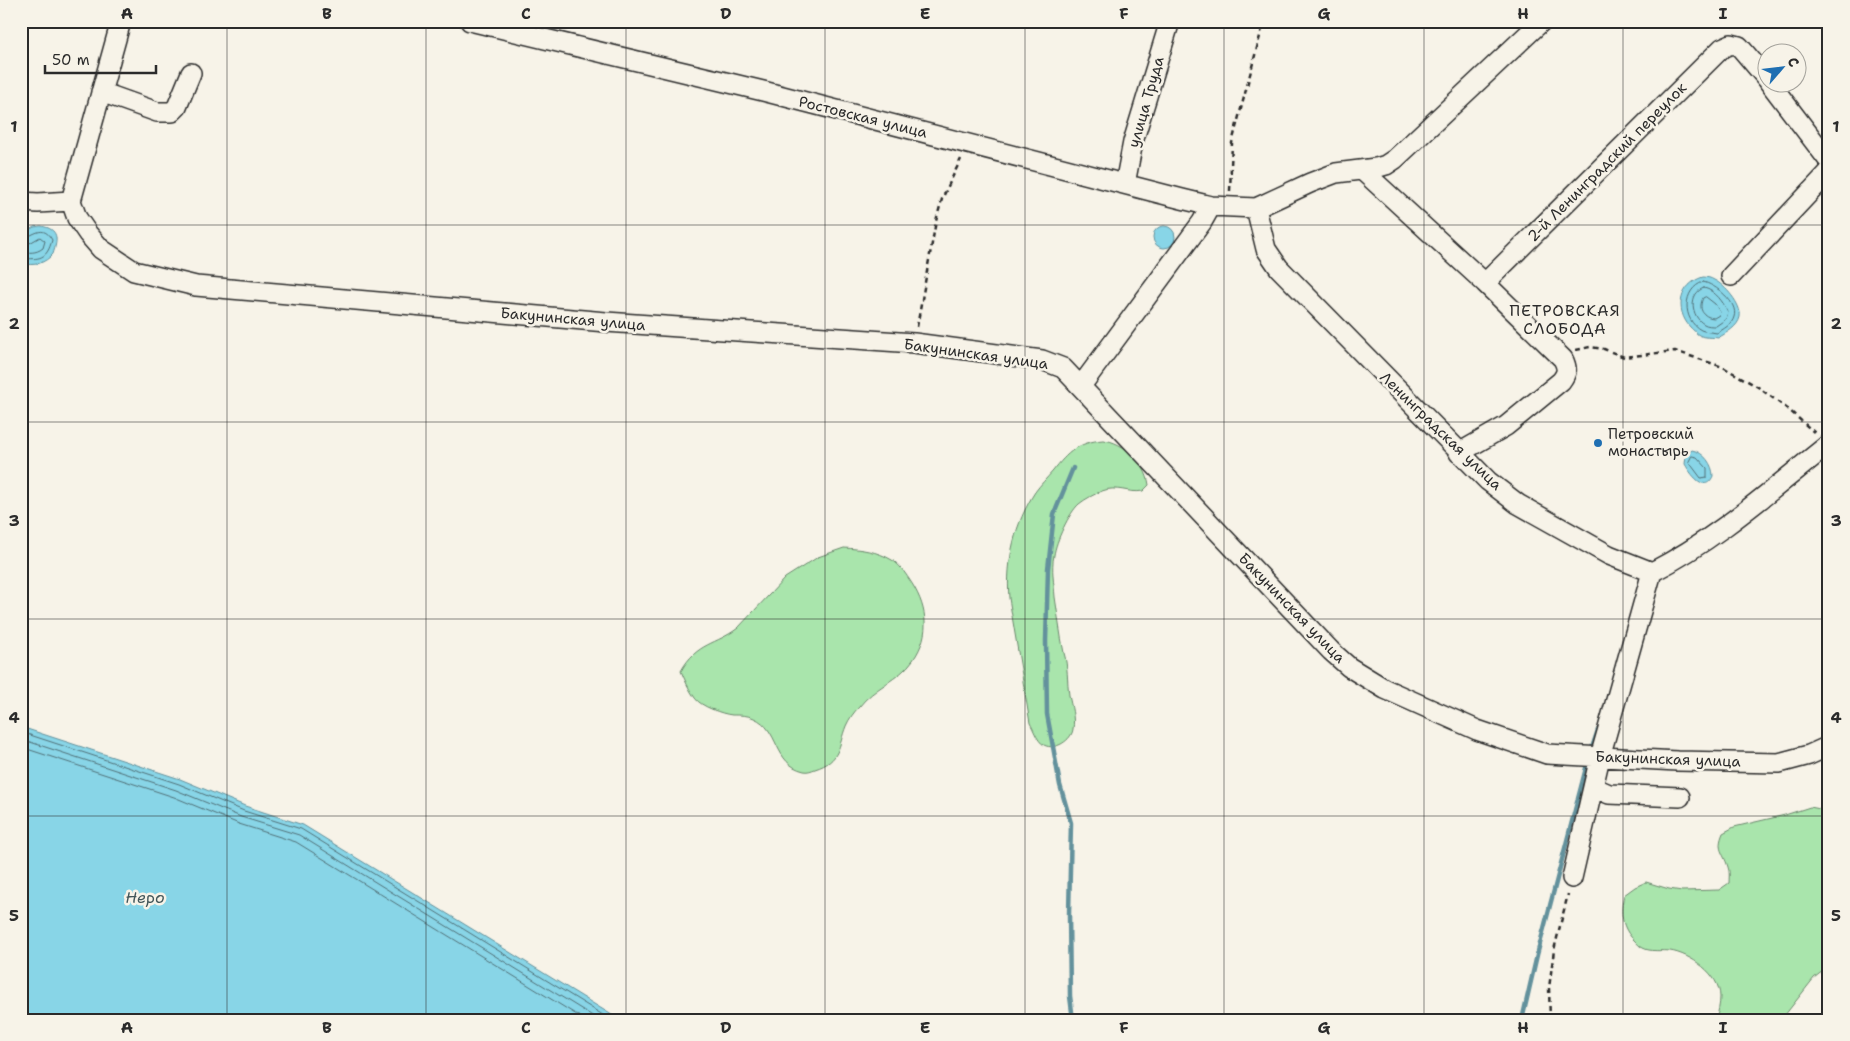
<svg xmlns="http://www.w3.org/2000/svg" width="1850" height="1041" viewBox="0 0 1850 1041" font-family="'Shantell Sans',sans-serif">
<rect width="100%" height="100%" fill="#f7f3e8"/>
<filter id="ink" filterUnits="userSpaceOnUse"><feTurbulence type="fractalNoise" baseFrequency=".02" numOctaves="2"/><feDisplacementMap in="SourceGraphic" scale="10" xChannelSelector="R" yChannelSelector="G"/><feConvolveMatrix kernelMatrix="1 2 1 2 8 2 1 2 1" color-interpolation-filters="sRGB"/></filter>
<g filter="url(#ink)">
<path fill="#a9e5ac" stroke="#6a886c" d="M 1103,440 C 1124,442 1146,463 1149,485 L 1143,491 C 1129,494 1117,485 1102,491 C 1095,494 1085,499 1079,504 C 1069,513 1056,541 1054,555 C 1051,569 1054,583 1055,597 C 1058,616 1060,634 1064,653 C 1068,666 1067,681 1069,695 C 1071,706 1075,717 1073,729 C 1072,740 1055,751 1044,745 C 1037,741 1034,730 1030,723 L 1009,598 C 1006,561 1015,523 1035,492 C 1040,485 1047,478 1053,471 C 1067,453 1078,442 1103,440 Z
M 844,548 C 861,549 877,551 892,560 C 899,564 905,573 909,579 C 927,605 932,633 913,660 C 899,680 874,687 859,707 C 854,712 849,719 846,726 C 838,746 841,761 815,769 C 812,770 808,772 804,771 C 773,764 780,729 754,718 C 747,715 740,715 732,715 C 722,714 700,706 695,698 C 689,690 685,680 681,671 C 697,642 716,645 738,628 L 785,578 L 818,557 Z
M 1810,807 L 1820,809 L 1829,817 L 1829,966 L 1814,978 L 1781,1020 L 1716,1020 C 1718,1012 1720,1005 1720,997 C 1720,974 1690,954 1670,951 C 1662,950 1650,952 1643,948 C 1640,947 1637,943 1635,941 C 1621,928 1620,912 1624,895 L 1635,887 L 1646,882 L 1669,889 L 1682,891 L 1719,890 L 1729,883 C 1729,878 1730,872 1728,867 C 1723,851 1716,850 1723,833 L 1734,827 L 1785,815 Z"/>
<path fill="#88d5e7" stroke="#63919c" d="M1153 237a11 11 0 1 1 22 0a11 11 0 1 1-22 0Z
M 41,226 C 59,229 58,239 53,254 C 45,263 34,267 22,263 L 21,235 L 34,227 Z
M 1703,277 C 1707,277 1711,278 1714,280 C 1725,285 1742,305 1740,317 C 1738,327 1726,333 1718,338 C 1713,337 1704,338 1699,335 C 1696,334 1693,329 1690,327 C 1674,309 1680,284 1703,277 Z
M 1692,450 C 1704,452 1713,465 1713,476 C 1705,495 1690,473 1685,464 L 1686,455 Z
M 21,727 L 180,779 L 245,806 L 303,825 L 620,1020 L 21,1020 Z"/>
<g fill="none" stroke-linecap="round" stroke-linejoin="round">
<path stroke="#506f76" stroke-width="1" d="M 21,239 C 34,236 43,223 52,240 C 47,259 40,260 21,258
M 21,245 L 28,244 L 40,237 L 45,241 L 43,248 C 35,254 30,252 21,252
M 1703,282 C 1715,284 1739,303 1734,317 C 1732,325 1723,329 1717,333 C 1712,332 1705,332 1701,330 C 1682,320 1682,289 1703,282 Z
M 1704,288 C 1716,291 1723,302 1728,312 L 1726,319 L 1716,326 C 1712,326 1707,326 1704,324 C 1691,317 1688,293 1704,288 Z
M 1706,297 L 1715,304 L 1720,312 L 1719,315 L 1714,318 C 1702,317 1698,308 1703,298 Z
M 1692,456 L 1697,457 L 1707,468 L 1707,477 L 1701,478 L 1689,462 Z
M 21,732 L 179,784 L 244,811 L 301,829 L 611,1020
M 21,739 L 176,790 L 241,817 L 299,835 L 599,1020
M 21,747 L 174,797 L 239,824 L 296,842 L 585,1020"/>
<path stroke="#63919c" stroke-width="4.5" d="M 1073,468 L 1054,514 L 1048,569 L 1046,641 L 1047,714 L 1060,785 L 1071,823 L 1069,914 L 1070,996 L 1073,1020
M 1592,748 L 1598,730
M 1522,1020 L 1537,955 L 1586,768"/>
<g stroke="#2b2b2b" stroke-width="22">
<path id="minor" d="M 470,21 L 763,91 L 1182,199 L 1211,206 L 1256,208 L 1310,183 L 1336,173 L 1376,168 L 1386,165 L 1395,159 L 1542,21
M 1769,82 L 1829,161
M 101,92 L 157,112 L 172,112 L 177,107 L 191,73
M 1363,171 L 1485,283 L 1563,359 C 1568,369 1567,373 1561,381 L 1506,426 L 1459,453
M 1125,184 L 1133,142 L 1170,21
M 71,201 L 77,218 L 88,234 L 101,249 L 134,271 L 196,286 L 606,322 L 914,343 L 1042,360 L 1063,368 L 1331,651 L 1349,667 L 1385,689 L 1477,730 L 1547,754 L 1677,761 L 1779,763 L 1809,755 L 1829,746
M 71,201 L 121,21
M 21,202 L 38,203 L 71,201
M 1256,208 L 1266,249 L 1279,268 L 1488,481 L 1518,504 L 1609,555 L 1652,572 C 1717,539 1772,489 1829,444
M 1731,276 L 1829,172
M 1485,283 L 1722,48 L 1731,44 L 1739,46 L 1768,80
M 1081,386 L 1202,222 L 1211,206
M 1593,787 L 1609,794 L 1680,797
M 1572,878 L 1600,757 L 1652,572"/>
</g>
<path stroke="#2b2b2b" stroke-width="2.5" stroke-dasharray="5 4" stroke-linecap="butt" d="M 1230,191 L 1232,143 L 1264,21
M 917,327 L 936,221 L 942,199 L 961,159
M 1576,350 L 1590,347 L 1604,349 L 1624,357 L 1675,351 L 1723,367 L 1758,387 L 1789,410 L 1815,433
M 1550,1020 L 1549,988 L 1554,950 L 1568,894"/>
<use href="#minor" stroke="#f7f3e8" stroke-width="19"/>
</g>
</g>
<path fill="none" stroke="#2b2b2b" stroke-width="1" stroke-opacity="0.55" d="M 227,21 L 227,1020M 426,21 L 426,1020M 626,21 L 626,1020M 825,21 L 825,1020M 1025,21 L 1025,1020M 1224,21 L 1224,1020M 1424,21 L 1424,1020M 1623,21 L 1623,1020M 21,225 L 1829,225M 21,422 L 1829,422M 21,619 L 1829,619M 21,816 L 1829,816"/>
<circle fill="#1f6fb2" stroke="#f7f3e8" stroke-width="2" cx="1598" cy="443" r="5"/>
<g text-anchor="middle" stroke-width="5" stroke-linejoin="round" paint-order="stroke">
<g font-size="15" fill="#2b2b2b" stroke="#f7f3e8">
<text transform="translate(1146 102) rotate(-74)" y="5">улица Труда</text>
<text transform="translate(863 117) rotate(14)" y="5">Ростовская улица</text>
<text transform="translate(1607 162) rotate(-45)" y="5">2-й Ленинградский переулок</text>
<text transform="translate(573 319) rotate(5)" y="5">Бакунинская улица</text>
<text transform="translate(976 354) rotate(8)" y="5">Бакунинская улица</text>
<text transform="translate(1441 431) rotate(44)" y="5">Ленинградская улица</text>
<text transform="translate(1292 608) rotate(46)" y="5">Бакунинская улица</text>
<text transform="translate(1668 759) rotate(2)" y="5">Бакунинская улица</text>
</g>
<g font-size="15" fill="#2b2b2b" stroke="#f7f3e8" text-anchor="start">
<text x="1608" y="439">Петровский<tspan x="1608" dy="17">монастырь</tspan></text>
</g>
<g font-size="16" letter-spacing="1" fill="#2b2b2b" stroke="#f7f3e8">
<text x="1565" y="316">ПЕТРОВСКАЯ<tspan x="1565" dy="18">СЛОБОДА</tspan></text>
</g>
<g font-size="16" font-style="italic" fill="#42565a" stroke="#f7f3e8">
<text x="145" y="903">Неро</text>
</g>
</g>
<rect width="1850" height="1041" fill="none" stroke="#f7f3e8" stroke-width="55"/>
<g transform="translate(1782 68) rotate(62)"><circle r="24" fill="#f7f3e8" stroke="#a5a39c"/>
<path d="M0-4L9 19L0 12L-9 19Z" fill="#1f6fb2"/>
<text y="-8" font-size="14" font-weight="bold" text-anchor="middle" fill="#2b2b2b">С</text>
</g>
<path d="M45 65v8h111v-8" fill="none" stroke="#2b2b2b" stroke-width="2.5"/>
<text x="52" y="65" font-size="15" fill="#2b2b2b" stroke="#f7f3e8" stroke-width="4" paint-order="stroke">50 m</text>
<rect x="28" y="28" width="1794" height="986" fill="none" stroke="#2b2b2b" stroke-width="2"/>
<g font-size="16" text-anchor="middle" font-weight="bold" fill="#2b2b2b">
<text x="127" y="19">A</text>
<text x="327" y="19">B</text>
<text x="526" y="19">C</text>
<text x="726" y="19">D</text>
<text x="925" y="19">E</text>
<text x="1124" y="19">F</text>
<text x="1324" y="19">G</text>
<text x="1523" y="19">H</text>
<text x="1723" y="19">I</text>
<text x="14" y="132">1</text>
<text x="1836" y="132">1</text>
<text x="14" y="329">2</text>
<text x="1836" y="329">2</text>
<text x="14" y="526">3</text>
<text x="1836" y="526">3</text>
<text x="14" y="723">4</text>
<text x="1836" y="723">4</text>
<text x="14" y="921">5</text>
<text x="1836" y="921">5</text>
<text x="127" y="1033">A</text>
<text x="327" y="1033">B</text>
<text x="526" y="1033">C</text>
<text x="726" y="1033">D</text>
<text x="925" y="1033">E</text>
<text x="1124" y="1033">F</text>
<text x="1324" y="1033">G</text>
<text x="1523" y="1033">H</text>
<text x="1723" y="1033">I</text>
</g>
</svg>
